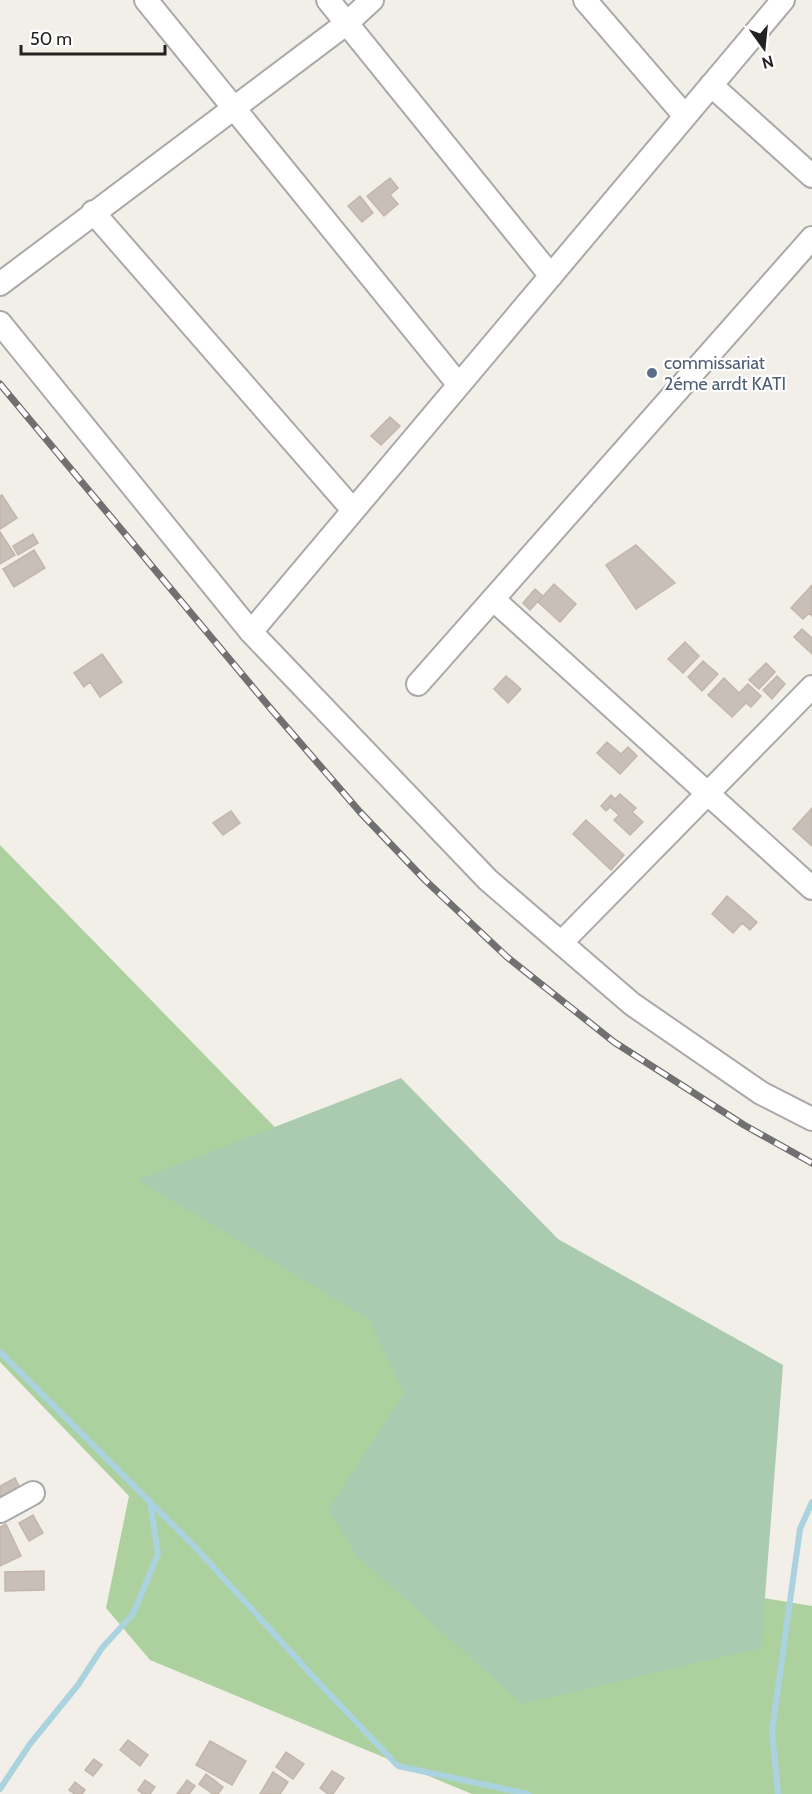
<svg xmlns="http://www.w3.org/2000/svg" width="812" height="1794" viewBox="0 0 812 1794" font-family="Cabin,sans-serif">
<rect width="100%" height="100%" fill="#f2efe9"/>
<path fill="#add19e" d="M 0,845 L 453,1310 L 417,1540 L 812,1606 L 812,1794 L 472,1794 L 150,1660 L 106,1608 L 129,1496 L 0,1362 Z"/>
<path fill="#aacbaf" d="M 401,1078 L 558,1239 L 783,1365 L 761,1648 L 522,1704 L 357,1556 L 328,1510 L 404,1393 L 368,1319 L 138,1180 Z"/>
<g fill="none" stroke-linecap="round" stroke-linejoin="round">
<path stroke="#aad3df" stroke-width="6" d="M 0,1352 L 195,1547 L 319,1683 L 398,1766 L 528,1794
M 0,1789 L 30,1744 L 78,1685 L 102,1648 L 133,1614 L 158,1554 L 150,1502
M 778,1794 L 772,1731 L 800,1529 L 812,1502"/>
</g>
<path fill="#c7bfb8" stroke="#c4b6ab" stroke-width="1.5" d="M 390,178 L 398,188 L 390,195 L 398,204 L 384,216 L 367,196 Z
M 360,196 L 373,213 L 362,222 L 348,206 Z
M 390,417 L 400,426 L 381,445 L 371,436 Z
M 2,495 L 17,518 L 0,529 L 0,496 Z
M 0,532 L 15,555 L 0,564 Z
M 33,534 L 38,543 L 18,555 L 13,546 Z
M 636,545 L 675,583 L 636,609 L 606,565 Z
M 34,550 L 45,568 L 14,587 L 3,569 Z
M 554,584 L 576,604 L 560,622 L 538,602 Z
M 812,585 L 812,616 L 809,613 L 803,619 L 791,608 Z
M 535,589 L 543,596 L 530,610 L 523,603 Z
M 802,629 L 812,638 L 812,654 L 794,637 Z
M 685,642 L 699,656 L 683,673 L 668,659 Z
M 102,654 L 122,682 L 100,697 L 90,682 L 84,687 L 74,673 Z
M 703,661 L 718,674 L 702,691 L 688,677 Z
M 766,663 L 775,672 L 759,689 L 749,680 Z
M 506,676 L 521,689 L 508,703 L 494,689 Z
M 777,676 L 785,684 L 772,699 L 763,690 Z
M 724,678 L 739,693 L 748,684 L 761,696 L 751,707 L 746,703 L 732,717 L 708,695 Z
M 607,742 L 621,754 L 628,747 L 637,756 L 620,774 L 597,753 Z
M 620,794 L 636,808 L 632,812 L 643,822 L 630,835 L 614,820 L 619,815 L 610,807 L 606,811 L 601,806 L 611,795 L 615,799 Z
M 812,808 L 812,846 L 793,829 Z
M 231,811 L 240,823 L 223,835 L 213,823 Z
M 586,820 L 624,855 L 611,870 L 573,834 Z
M 727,896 L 757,922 L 750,930 L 742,923 L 733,933 L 712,914 Z
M 15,1478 L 20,1488 L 0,1498 L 0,1486 Z
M 33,1515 L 43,1533 L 29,1541 L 19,1523 Z
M 6,1524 L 21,1556 L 0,1566 L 0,1527 Z
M 44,1571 L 44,1590 L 5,1591 L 5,1572 Z
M 128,1740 L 148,1755 L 140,1766 L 120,1750 Z
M 210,1741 L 246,1761 L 232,1785 L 196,1765 Z
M 286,1752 L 304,1764 L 293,1779 L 276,1767 Z
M 94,1759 L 102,1765 L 93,1776 L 85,1770 Z
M 332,1771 L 344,1778 L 333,1794 L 328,1794 L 320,1788 Z
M 273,1772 L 288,1782 L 280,1794 L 260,1794 Z
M 206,1774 L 223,1787 L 218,1794 L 213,1794 L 199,1784 Z
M 145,1780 L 155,1787 L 150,1794 L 143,1794 L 138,1790 Z
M 187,1780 L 195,1786 L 189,1794 L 177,1794 Z
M 75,1782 L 85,1790 L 82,1794 L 75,1794 L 69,1790 Z"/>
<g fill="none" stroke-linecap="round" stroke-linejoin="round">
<g stroke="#a9a9a9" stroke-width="26">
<path id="minor" d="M 146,0 L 459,385
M 328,0 L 551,276
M 585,0 L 685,116
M 711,85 L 812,176
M 93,212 L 353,510
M 0,284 L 347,23 L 372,0
M 0,323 L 251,632 L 488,880 L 632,1004 L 761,1093 L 812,1119
M 493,599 L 812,888
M 251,632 L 783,0
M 418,684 L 812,238
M 561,943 L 812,687
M 0,1511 L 33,1493"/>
</g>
<use href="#minor" stroke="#fff" stroke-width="22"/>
<g stroke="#707070" stroke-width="7">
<path id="rail" d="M 0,384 L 271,709 L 360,812 L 425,880 L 507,957 L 614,1042 L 744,1125 L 812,1163"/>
</g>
<use href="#rail" stroke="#fff" stroke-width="4.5" stroke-dasharray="14" stroke-linecap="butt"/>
</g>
<circle fill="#5c6f8a" stroke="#fff" stroke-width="2" cx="652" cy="373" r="6"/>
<g text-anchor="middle" stroke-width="4.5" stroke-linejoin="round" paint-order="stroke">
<g font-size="18" fill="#4e5e75" stroke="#fff" text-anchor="start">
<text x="664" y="369">commissariat<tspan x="664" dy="21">2éme arrdt KATI</tspan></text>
</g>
</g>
<g transform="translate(764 48) rotate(165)" stroke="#ffffff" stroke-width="4.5" paint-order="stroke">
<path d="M0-4.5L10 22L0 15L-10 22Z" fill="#222222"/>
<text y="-9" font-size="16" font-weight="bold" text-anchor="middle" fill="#222222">N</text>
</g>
<path d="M21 45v9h144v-9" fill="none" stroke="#222222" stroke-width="3"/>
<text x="30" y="45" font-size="18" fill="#222222" stroke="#ffffff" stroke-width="4.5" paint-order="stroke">50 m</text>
</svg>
